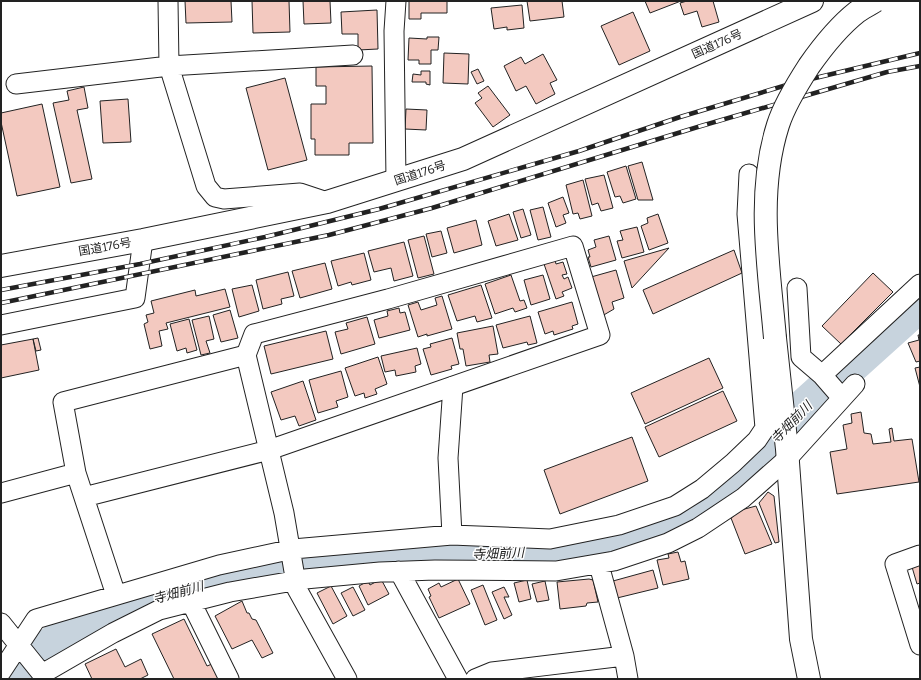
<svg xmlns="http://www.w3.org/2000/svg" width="921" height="680" viewBox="0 0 921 680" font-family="Bitter,'Noto Sans JP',serif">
<rect width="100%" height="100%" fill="#fff"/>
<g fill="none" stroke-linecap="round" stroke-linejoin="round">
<path stroke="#c7d3dd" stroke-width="37" d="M 16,679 L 22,670 L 62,637 L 146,601 L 261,570 L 305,561 L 328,559 L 417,557 L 596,550 L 628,544 L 675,524 L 733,480 L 795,420 L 799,412 L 920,303"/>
</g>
<path fill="#f3c9c0" stroke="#222" d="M 185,1 L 231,1 L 232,22 L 186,23 Z
M 252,1 L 289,1 L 290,32 L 253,33 Z
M 303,1 L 330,1 L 331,23 L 304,24 Z
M 409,1 L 447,1 L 447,13 L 421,13 L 421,19 L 409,19 Z
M 527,1 L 562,1 L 564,17 L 530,21 Z
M 645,1 L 681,1 L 650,13 Z
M 687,1 L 713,1 L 719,22 L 702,27 L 697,11 L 684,15 L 680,3 Z
M 522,5 L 524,28 L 507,30 L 507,27 L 494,29 L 491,8 Z
M 377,10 L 378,49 L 358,50 L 358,34 L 342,34 L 341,12 Z
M 633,12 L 650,51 L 619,65 L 601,26 Z
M 427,37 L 439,37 L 438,50 L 431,50 L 431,64 L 419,64 L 419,60 L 408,60 L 409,38 L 427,39 Z
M 444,53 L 469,54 L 468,84 L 443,83 Z
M 543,54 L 557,80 L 550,83 L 555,94 L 536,104 L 526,86 L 516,91 L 504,66 L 521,57 L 525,64 Z
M 372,66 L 373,143 L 349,143 L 349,155 L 315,155 L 315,139 L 311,139 L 311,104 L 326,104 L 326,86 L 316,86 L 316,67 Z
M 478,69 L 484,81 L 477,84 L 471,72 Z
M 421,71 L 430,71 L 430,85 L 426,84 L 426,82 L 412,82 L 413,74 L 421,75 Z
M 285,78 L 307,160 L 268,170 L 246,88 Z
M 488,86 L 510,115 L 493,127 L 475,103 L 482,98 L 478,93 Z
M 84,87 L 88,108 L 77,110 L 92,179 L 71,183 L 53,103 L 69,100 L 67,91 Z
M 128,99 L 131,142 L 103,143 L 100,101 Z
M 42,104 L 60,187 L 17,196 L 1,122 L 1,113 Z
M 406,109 L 427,110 L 426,130 L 405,129 Z
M 642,162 L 653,200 L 638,200 L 628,166 Z
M 626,166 L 636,199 L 623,203 L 620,196 L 615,197 L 607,172 Z
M 604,175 L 613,208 L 601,211 L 598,203 L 592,205 L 585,179 Z
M 583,180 L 592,216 L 580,219 L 578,213 L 573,214 L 566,185 Z
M 563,197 L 569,213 L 563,215 L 566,223 L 556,227 L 548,203 Z
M 543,207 L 551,237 L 538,240 L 530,210 Z
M 523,209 L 531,235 L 521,238 L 513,212 Z
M 509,214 L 518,240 L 496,246 L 488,221 Z
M 658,214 L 668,243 L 649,250 L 641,226 L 648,223 L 647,218 Z
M 476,220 L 482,245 L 454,253 L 447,228 Z
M 637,227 L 644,252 L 622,258 L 617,241 L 623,240 L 620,231 Z
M 441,231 L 447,253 L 432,257 L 426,234 Z
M 424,236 L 434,274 L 418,278 L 408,240 Z
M 609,236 L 616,260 L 591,267 L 588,257 L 590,257 L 588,250 L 596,247 L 594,240 Z
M 404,242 L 413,276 L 394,281 L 391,268 L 374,272 L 368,251 Z
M 669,248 L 632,288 L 624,261 Z
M 734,250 L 742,273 L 653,314 L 643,290 Z
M 364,253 L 371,280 L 352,285 L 351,282 L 338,286 L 331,261 Z
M 555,260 L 556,264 L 563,262 L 567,274 L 562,275 L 564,279 L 568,277 L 572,288 L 562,292 L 564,296 L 556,299 L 544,264 Z
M 325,263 L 332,289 L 300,298 L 292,271 Z
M 616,270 L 624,298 L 612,302 L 614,309 L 602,316 L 591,277 Z
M 288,272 L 294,296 L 281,299 L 282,304 L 263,309 L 256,280 Z
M 873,273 L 893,292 L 841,344 L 822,326 Z
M 511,275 L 520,301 L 524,300 L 527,308 L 515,312 L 513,308 L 495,314 L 485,284 Z
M 543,275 L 550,299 L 531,305 L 524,280 Z
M 252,285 L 259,311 L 239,317 L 232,289 Z
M 481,285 L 492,318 L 477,322 L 475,316 L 457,321 L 448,295 Z
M 225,289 L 230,307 L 166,323 L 168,329 L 159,331 L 162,346 L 150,349 L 144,324 L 148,322 L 146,315 L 154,313 L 151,301 L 195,290 L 196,296 Z
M 442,296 L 452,329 L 427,336 L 427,334 L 418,337 L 408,305 L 418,302 L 421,310 L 437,305 L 435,298 Z
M 572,302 L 578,324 L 572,326 L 573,329 L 554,335 L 553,331 L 545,334 L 538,312 Z
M 399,308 L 400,313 L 405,312 L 410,330 L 379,338 L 374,320 L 388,316 L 387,311 Z
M 230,310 L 238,338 L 221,342 L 213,315 Z
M 209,316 L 214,339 L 206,341 L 210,353 L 201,355 L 192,320 Z
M 530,316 L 537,343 L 528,345 L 527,342 L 503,348 L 496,325 Z
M 367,317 L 375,344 L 341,354 L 335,332 L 348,329 L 346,323 Z
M 189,319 L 197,350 L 187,353 L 186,348 L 177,351 L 170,324 Z
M 493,326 L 498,354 L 489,355 L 490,362 L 466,366 L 463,349 L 460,349 L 457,333 Z
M 326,331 L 333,359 L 271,374 L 264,346 Z
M 918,335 L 920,335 L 920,361 L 916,362 L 908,343 L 919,340 Z
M 38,338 L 41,350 L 36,351 L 33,339 Z
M 452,338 L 459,364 L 451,366 L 452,369 L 431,375 L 423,349 L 431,347 L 430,344 Z
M 33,339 L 39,370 L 1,378 L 1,345 Z
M 417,348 L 421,364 L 415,366 L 416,372 L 396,376 L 395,370 L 385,372 L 381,356 Z
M 378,357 L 387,384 L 375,389 L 377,394 L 365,398 L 364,393 L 355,396 L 345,368 Z
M 709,358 L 723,388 L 645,424 L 631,393 Z
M 920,367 L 920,387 L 915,368 Z
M 341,371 L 348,397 L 336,401 L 338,407 L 318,413 L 309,380 Z
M 303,381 L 316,420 L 299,426 L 295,416 L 281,420 L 271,392 Z
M 723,391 L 737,421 L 659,457 L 645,427 Z
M 861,412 L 864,433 L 871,434 L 873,444 L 891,442 L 889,429 L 892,428 L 894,441 L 912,439 L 919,482 L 837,494 L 830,452 L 847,449 L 843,425 L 852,423 L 851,414 Z
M 632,437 L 648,481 L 560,514 L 544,470 Z
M 768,492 L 774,496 L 779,542 L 775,543 L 759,503 Z
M 756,506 L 772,544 L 745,554 L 731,518 L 741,510 Z
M 678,552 L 681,562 L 685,561 L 689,579 L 663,585 L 657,560 L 669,558 L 668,554 Z
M 920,565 L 920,583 L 917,584 L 912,567 Z
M 653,570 L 658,588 L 617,598 L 613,581 Z
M 381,579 L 389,594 L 368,605 L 359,586 L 368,581 L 370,585 Z
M 458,579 L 470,604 L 439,618 L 429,597 L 431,596 L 428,589 L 439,583 L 441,587 Z
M 589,579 L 593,580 L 598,602 L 587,603 L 586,606 L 560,609 L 557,582 Z
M 527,580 L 531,599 L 519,602 L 514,583 Z
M 545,581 L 549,600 L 537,602 L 532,584 Z
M 483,585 L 497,620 L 485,625 L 471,590 Z
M 331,586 L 347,616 L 333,624 L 317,593 Z
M 353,587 L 365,610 L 353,616 L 341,593 Z
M 504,587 L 509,597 L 504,597 L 512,615 L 504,619 L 492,592 Z
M 242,601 L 247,613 L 249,613 L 252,619 L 256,620 L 273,653 L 262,658 L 252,640 L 232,649 L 215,616 Z
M 184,619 L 207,666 L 212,664 L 220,679 L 174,679 L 152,634 Z
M 116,649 L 125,667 L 141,659 L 148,675 L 140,679 L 92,679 L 85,664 Z"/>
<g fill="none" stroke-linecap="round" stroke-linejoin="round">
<g stroke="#222" stroke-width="21">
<path id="street" d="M 168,1 L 169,66 L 206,186 L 215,197 L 224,199 L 300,193 L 327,202
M 16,84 L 169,66 L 353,55
M 396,180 L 394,31 L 396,1
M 797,288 L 801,357 L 822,375 L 842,398
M 1,325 L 135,298 L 143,240
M 822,375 L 920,284
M 1,493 L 76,473
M 84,497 L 269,450 L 600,335 L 573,246 L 388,299 L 254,334 L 246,355
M 452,535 L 448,458 L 453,386
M 920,555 L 895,564 L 920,645
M 599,565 L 624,656
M 399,571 L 458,679
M 116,595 L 76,473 L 63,402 L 246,355 L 284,513 L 297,589 L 347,679
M 191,602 L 229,679
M 1,623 L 42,674 L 44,679
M 1,672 L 36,619 L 219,565 L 293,549 L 452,535 L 550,539 L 619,525 L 675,506 L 702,489 L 733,463 L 757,440 L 765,428 L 747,214 L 749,174
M 42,674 L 113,633 L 159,610 L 230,592 L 305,579 L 380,572 L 435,570 L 556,571 L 614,561 L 668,543 L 698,528 L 743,498 L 787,459 L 855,384
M 475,679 L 492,672 L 624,656 L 628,679"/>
</g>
<g stroke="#222" stroke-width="24">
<path id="secondary" d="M 775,338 L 787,449 L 801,639 L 809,679"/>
</g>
<g stroke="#222" stroke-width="24">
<path id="highway" d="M 1,266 L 143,240 L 327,202 L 463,159 L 812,1"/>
</g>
<use href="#street" stroke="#fff" stroke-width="19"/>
<use href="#secondary" stroke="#fff" stroke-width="22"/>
<use href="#highway" stroke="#fff" stroke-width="22"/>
<g stroke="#222" stroke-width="4.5">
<path id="rail" d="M 1,290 L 140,264 L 265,237 L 379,209 L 579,151 L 680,117 L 790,84 L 920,53
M 1,303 L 329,235 L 432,208 L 701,126 L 887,72 L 920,66"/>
</g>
<use href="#rail" stroke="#fff" stroke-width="3" stroke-dasharray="9" stroke-linecap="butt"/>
<g stroke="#222" stroke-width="24" stroke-linecap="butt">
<path id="secondary-bridge" d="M 775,338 C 769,268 756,194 778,125 C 784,106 798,83 809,66 C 823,46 838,27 857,12 C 863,8 869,5 875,1"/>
</g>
<use href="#secondary-bridge" stroke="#fff" stroke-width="22"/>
</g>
<g text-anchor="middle" stroke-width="3" stroke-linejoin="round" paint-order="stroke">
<g font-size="12" fill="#222" stroke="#fff">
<text transform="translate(717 44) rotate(-24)" y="4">国道176号</text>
<text transform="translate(420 173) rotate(-18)" y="4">国道176号</text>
<text transform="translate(105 247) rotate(-10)" y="4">国道176号</text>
</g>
<g font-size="13" font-style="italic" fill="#222" stroke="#fff">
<text transform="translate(791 422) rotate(-46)" y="5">寺畑前川</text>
<text transform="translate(498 553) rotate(-2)" y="5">寺畑前川</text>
<text transform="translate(178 592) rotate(-15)" y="5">寺畑前川</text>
</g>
</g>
<rect width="921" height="680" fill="none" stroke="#222222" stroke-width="4"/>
</svg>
